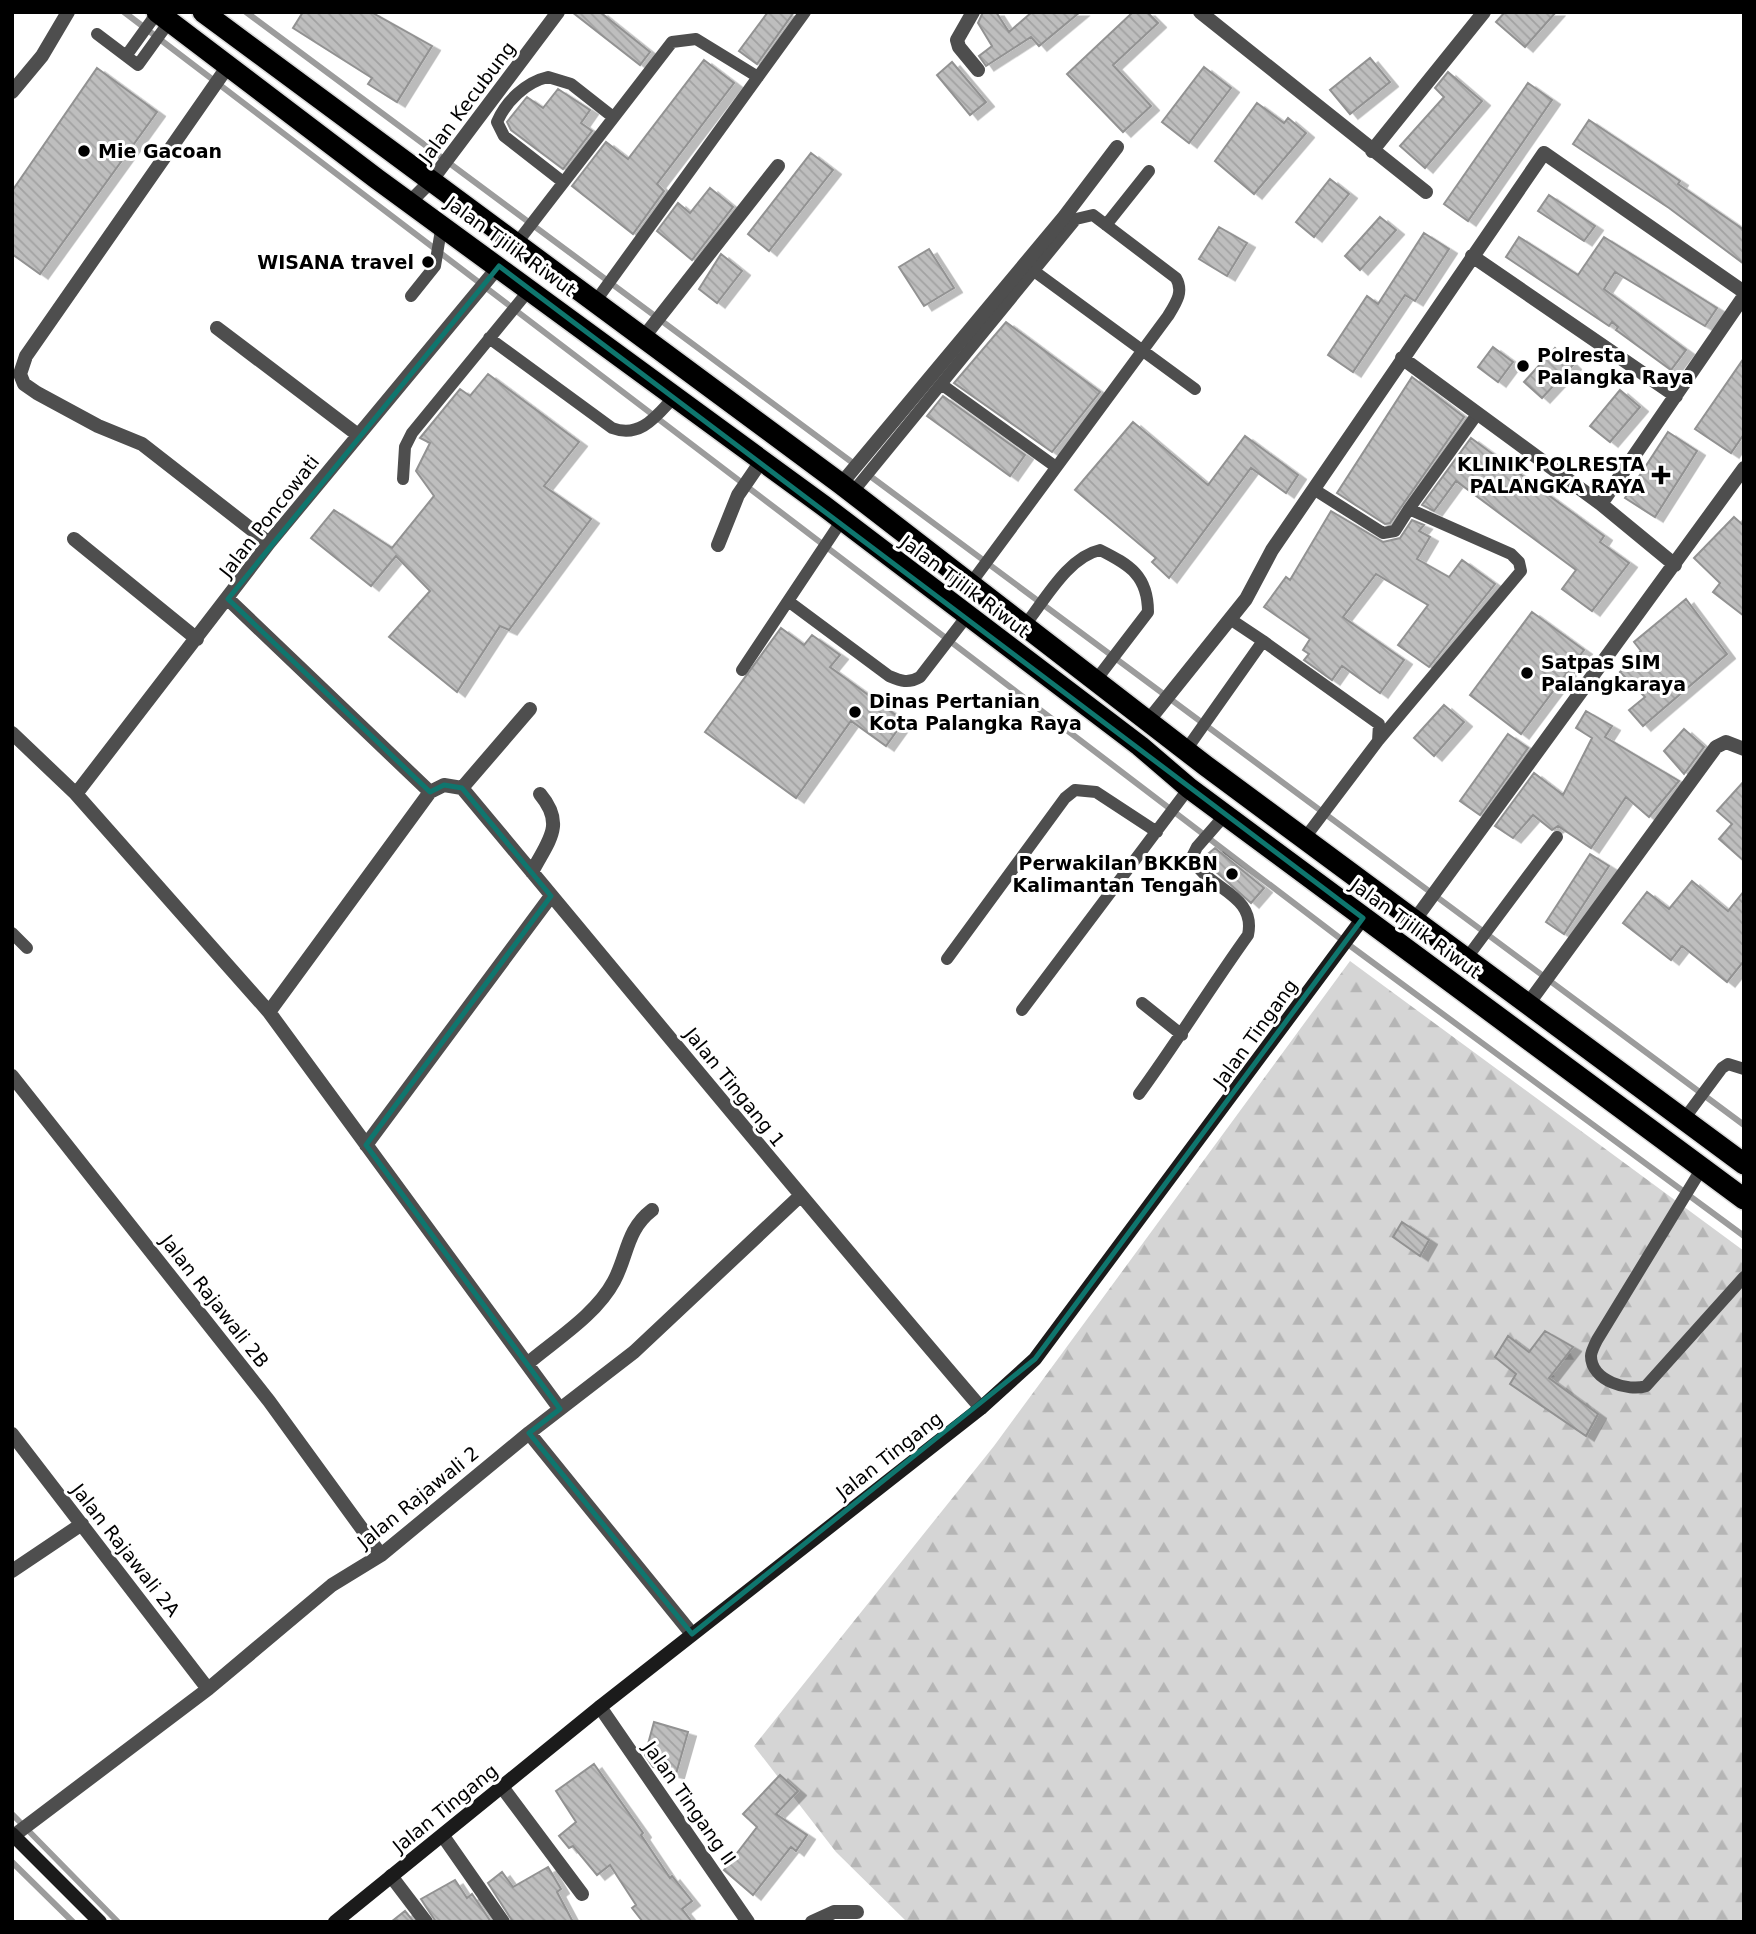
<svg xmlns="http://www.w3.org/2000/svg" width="1756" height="1934" viewBox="0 0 1756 1934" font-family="'DejaVu Sans',sans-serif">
<defs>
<pattern id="forest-firs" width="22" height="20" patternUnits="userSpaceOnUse" patternTransform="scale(1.75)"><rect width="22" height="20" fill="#d5d5d5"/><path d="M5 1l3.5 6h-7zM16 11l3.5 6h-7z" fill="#b5b5b5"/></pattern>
<pattern id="building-back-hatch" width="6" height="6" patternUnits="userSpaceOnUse" patternTransform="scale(1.75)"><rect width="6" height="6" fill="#bebebe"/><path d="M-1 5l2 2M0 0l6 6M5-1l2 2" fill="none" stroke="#a2a2a2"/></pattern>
<filter id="shadow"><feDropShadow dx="8" dy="4.5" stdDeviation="0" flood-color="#0004"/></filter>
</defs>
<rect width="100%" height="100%" fill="#fff"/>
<path fill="url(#forest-firs)" d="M 1350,961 L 1744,1251 L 1744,1922 L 907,1922 L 836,1852 L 754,1746 L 994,1446 Z"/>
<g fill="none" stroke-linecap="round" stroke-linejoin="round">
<path stroke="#9c9c9c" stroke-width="6" d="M 124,12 L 1345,942 L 1744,1236
M 246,12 L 857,466
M 866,473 L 1744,1125
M 12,1814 L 118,1922
M 12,1862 L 73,1922"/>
</g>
<path fill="url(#building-back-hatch)" stroke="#929292" stroke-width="2" filter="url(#shadow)" d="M 303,12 L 371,12 L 432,46 L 397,102 L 368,84 L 372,78 L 293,28 Z
M 572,12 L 600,12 L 650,52 L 640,65 Z
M 768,12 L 794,12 L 757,64 L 739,51 Z
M 983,12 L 996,12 L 1009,32 L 1032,12 L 1080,12 L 1039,46 L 1031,37 L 986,66 L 979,56 L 992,46 L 978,23 Z
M 1133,12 L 1147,12 L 1158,23 L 1113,65 L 1151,106 L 1123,132 L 1067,74 Z
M 1505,12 L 1556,12 L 1525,47 L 1496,22 Z
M 1370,58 L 1390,82 L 1350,114 L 1330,90 Z
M 704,60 L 734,83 L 657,184 L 664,191 L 633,234 L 572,186 L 606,142 L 628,159 Z
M 952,62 L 986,102 L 970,115 L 937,75 Z
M 1204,67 L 1231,88 L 1189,143 L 1162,122 Z
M 97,68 L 157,112 L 40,274 L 12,254 L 12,191 Z
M 1448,72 L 1482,101 L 1425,168 L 1400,146 L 1444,97 L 1435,88 Z
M 1528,83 L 1552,100 L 1468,221 L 1444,204 Z
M 558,89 L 590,110 L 581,123 L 592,131 L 563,169 L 511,130 L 507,122 L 527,97 L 543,108 Z
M 1257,103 L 1284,123 L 1288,118 L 1306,133 L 1254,194 L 1215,161 Z
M 1589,120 L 1680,181 L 1678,184 L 1744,230 L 1744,264 L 1669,208 L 1573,144 Z
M 811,153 L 833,170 L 769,251 L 748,234 Z
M 1330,179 L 1349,194 L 1314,237 L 1296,222 Z
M 710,188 L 733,207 L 692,260 L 657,231 L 678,203 L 690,213 Z
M 1549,195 L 1595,226 L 1584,241 L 1538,211 Z
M 1380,217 L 1396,230 L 1360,270 L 1345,256 Z
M 1219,227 L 1247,243 L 1227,276 L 1199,259 Z
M 1424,233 L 1449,249 L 1415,301 L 1405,295 L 1353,372 L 1328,355 L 1367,296 L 1378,304 Z
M 1519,237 L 1578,275 L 1604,237 L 1717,308 L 1705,326 L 1615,272 L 1604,289 L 1686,350 L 1671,370 L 1616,330 L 1618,327 L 1612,322 L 1609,326 L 1506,257 Z
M 929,249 L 954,288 L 924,306 L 899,267 Z
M 721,254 L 742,271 L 717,303 L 699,289 Z
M 1006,322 L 1100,392 L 1052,452 L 954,383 Z
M 1493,347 L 1513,362 L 1498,382 L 1478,367 Z
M 1555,348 L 1573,365 L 1542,398 L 1524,382 Z
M 1744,358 L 1744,434 L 1731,453 L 1695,429 Z
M 488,374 L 579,442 L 544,486 L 591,519 L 509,630 L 500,626 L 457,692 L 389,637 L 430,591 L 396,556 L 371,586 L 311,538 L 334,510 L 392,548 L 434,496 L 416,471 L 430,443 L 420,438 L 460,389 L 470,396 Z
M 1412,377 L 1464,417 L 1390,523 L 1385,524 L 1337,493 Z
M 1620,390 L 1640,407 L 1610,442 L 1590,426 Z
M 943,396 L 1025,455 L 1010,476 L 927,416 Z
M 1133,422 L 1208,485 L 1245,436 L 1298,475 L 1286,493 L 1251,468 L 1169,578 L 1152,562 L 1156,558 L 1075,490 Z
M 1668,432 L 1697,451 L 1655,517 L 1625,498 Z
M 1471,438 L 1604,536 L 1600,542 L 1629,563 L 1592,611 L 1562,589 L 1576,570 L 1456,481 L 1434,511 L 1422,505 Z
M 1331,511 L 1383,542 L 1400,538 L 1412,520 L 1424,525 L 1419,531 L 1430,537 L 1417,559 L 1449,577 L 1462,560 L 1495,584 L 1429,667 L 1398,645 L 1428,605 L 1376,574 L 1343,617 L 1404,660 L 1380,693 L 1342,666 L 1332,680 L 1304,660 L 1309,654 L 1303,650 L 1310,639 L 1264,607 L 1286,577 L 1290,580 Z
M 1734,517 L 1744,526 L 1744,616 L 1713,592 L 1720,583 L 1694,558 Z
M 1686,599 L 1727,654 L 1643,726 L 1629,710 L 1645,697 L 1620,672 L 1641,651 L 1634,642 Z
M 1532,612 L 1584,650 L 1521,734 L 1470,695 Z
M 781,628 L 804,645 L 812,635 L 840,655 L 830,667 L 904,721 L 886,746 L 851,721 L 796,798 L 705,732 Z
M 1444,705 L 1464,722 L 1434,756 L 1414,738 Z
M 1586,711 L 1612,726 L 1605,737 L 1679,781 L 1649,817 L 1626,797 L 1591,848 L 1558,826 L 1552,830 L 1533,815 L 1513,838 L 1495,826 L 1534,773 L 1563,795 L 1592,738 L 1576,728 Z
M 1684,729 L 1704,747 L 1684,774 L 1664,751 Z
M 1508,734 L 1528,748 L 1480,815 L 1460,801 Z
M 1744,781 L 1744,861 L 1719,839 L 1732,824 L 1717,811 Z
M 1215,848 L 1264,888 L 1251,903 L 1205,862 L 1203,858 Z
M 1590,854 L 1609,866 L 1564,934 L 1546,922 Z
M 1692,881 L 1728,911 L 1744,891 L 1744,961 L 1727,982 L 1682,946 L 1671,960 L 1623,923 L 1647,892 L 1669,909 Z
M 1402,1222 L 1429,1240 L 1420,1256 L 1393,1237 Z
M 1545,1331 L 1573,1347 L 1549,1378 L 1598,1414 L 1586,1436 L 1510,1384 L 1516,1374 L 1495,1357 L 1508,1336 L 1529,1352 Z
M 654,1722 L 688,1732 L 676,1774 L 653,1767 L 645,1755 Z
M 594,1764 L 643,1833 L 641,1835 L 670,1878 L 672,1876 L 692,1901 L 682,1909 L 692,1922 L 643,1922 L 632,1908 L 636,1905 L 610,1865 L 597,1875 L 573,1846 L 569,1848 L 559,1836 L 576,1822 L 556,1791 Z
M 780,1775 L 798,1791 L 776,1814 L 807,1835 L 796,1851 L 791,1847 L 753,1895 L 724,1870 L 757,1827 L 743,1814 Z
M 548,1867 L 561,1889 L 557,1892 L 573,1922 L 513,1922 L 488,1883 L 502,1872 L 513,1887 Z
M 455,1880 L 467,1898 L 472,1894 L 491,1922 L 436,1922 L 421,1899 Z
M 405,1911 L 414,1922 L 391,1922 Z"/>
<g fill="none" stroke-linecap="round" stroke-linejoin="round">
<g stroke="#dbdbdb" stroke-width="24">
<path id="highway" d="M 157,12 L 377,179 L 824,506 L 1140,746 L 1189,788 L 1744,1199
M 203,12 L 841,484 L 1206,766 L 1744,1164"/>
</g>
<path stroke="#4e4e4e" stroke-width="12" d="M 97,34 L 138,65 L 169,22
M 126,56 L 157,13
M 563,182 L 504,136 L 497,122 C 506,101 526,82 548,77 L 571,84 L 613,117
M 1106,225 L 1149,171
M 516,244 L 672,42 L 696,39 L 758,77
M 1034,271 L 1195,389
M 411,296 L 435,266 L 442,224
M 595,302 L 805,12
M 489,338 L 612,428 C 641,439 657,415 675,396
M 941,384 L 1056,467
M 403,479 L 405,447 L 412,433 L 530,289
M 1315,490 L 1383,533 L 1395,531 L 1409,509 L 1511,554 L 1519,562 L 1521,571 L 1378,741
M 852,493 L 1076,219 L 1093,215 L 1176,278 C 1184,292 1176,303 1168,316 L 971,583
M 1409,509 L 1478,413
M 788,601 L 889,676 C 901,681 908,684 920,677 L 967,616
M 1230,619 L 1263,641
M 1025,625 C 1045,600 1068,557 1100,550 C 1130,565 1148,576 1148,612 L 1096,680
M 742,670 L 842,520
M 1186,750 L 1263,641 L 1379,724 L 1378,741 L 1304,839
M 12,933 L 27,948
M 947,959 L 1065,798 L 1075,790 L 1096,792 L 1157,832
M 1466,959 L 1557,837
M 1142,1003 L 1182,1035
M 1022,1010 L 1189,788
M 1139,1094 C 1177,1042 1210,988 1248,935 C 1257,893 1205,889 1192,857 L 1197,847 L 1225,815
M 1684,1119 L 1722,1068 L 1728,1064 L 1744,1069
M 1702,1168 L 1597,1340 C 1595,1344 1591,1352 1591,1356 C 1591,1381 1629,1392 1646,1386 L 1744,1277"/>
<path stroke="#4e4e4e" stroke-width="14" d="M 973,12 L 957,40 L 959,47 L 978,70
M 1200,12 L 1426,192
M 228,66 L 26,356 L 20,374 L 24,384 L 37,393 L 98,426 L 142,444 L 269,543
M 12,92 L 42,56 L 68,12
M 1372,151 L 1484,12
M 410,202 L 431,181 L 558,12
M 1472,256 L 1676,396
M 217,328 L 358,435
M 643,338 L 778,166
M 1402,358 L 1601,504 L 1744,296
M 841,484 L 1064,217 L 1117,147
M 1601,504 L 1675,565
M 74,539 L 197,639
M 718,545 L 738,495 L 762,460
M 228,599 L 430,792
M 1149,720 L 1246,599 L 1272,550 L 1544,153 L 1744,292
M 12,733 L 76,794 L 269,1012 L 560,1409
M 462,788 C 635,995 805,1203 981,1408
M 462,788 L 530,709
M 76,794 L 269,543 L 499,266
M 532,872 C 548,841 566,825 540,794
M 1414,921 L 1744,468
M 1528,1004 L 1716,747 L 1726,742 L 1744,749
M 269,1012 L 430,792 L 444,785 L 462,788
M 12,1076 L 269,1401 L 381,1555
M 366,1145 L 551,896
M 527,1364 C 555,1340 596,1315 614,1281 C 628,1255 626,1230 652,1210
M 529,1433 L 692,1634
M 12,1434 L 208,1689
M 12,1571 L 82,1524
M 600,1707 L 748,1922
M 502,1787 L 582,1894
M 443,1836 L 503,1922
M 12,1837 L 208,1689 L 332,1585 L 381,1555 L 529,1433 L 634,1352 L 799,1197
M 391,1876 L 426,1922
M 812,1922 L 834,1912 L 857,1912"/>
<path stroke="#1b1b1b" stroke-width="14" d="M 12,1834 L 100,1922
M 335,1922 L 600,1707 L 981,1408 L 1035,1359 L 1363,918"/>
<use href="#highway" stroke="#000" stroke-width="21"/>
</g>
<path fill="none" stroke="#0f766e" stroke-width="5" stroke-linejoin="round" d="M 499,266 L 1363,918 L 1035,1359 L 692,1634 L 529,1433 L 560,1409 L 366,1145 L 551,896 L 462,788 L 444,785 L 430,792 L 228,599 Z"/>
<g fill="#000" stroke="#fff" stroke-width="2.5">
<circle cx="84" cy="151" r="7"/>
<circle cx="428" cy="262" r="7"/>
<circle cx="1523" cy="366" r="7"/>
<path d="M1657.5 464.5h7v7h7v7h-7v7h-7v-7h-7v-7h7z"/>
<circle cx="1527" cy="673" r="7"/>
<circle cx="855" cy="712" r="7"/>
<circle cx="1232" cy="874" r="7"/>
</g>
<g text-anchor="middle" stroke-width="6" stroke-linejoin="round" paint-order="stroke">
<g font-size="19" fill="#000" stroke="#fff">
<text transform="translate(467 102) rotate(-53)" y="7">Jalan Kecubung</text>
<text transform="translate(511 246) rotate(36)" y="7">Jalan Tjilik Riwut</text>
<text transform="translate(269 516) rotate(-52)" y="7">Jalan Poncowati</text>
<text transform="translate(965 586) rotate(37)" y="7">Jalan Tjilik Riwut</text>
<text transform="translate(1416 928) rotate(36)" y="7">Jalan Tjilik Riwut</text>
<text transform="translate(1255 1033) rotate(-54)" y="7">Jalan Tingang</text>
<text transform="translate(735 1087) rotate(51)" y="7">Jalan Tingang 1</text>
<text transform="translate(215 1301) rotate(52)" y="7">Jalan Rajawali 2B</text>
<text transform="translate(889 1455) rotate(-38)" y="7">Jalan Tingang</text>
<text transform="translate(418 1497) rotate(-39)" y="7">Jalan Rajawali 2</text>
<text transform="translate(126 1550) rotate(52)" y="7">Jalan Rajawali 2A</text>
<text transform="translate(690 1803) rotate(55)" y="7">Jalan Tingang II</text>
<text transform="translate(445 1808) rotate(-39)" y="7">Jalan Tingang</text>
</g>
<g font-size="19" font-weight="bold" fill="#000" stroke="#fff" text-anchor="start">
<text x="98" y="158">Mie Gacoan</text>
<text x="414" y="269" text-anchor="end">WISANA travel</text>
<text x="1537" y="362">Polresta<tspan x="1537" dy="22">Palangka Raya</tspan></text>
<text x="1645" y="471" text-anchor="end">KLINIK POLRESTA<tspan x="1645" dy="22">PALANGKA RAYA</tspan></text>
<text x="1541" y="669">Satpas SIM<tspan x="1541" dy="22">Palangkaraya</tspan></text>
<text x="869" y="708">Dinas Pertanian<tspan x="869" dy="22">Kota Palangka Raya</tspan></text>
<text x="1218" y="870" text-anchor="end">Perwakilan BKKBN<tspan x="1218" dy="22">Kalimantan Tengah</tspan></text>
</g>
</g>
<rect width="1756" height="1934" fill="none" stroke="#000000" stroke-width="28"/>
</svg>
